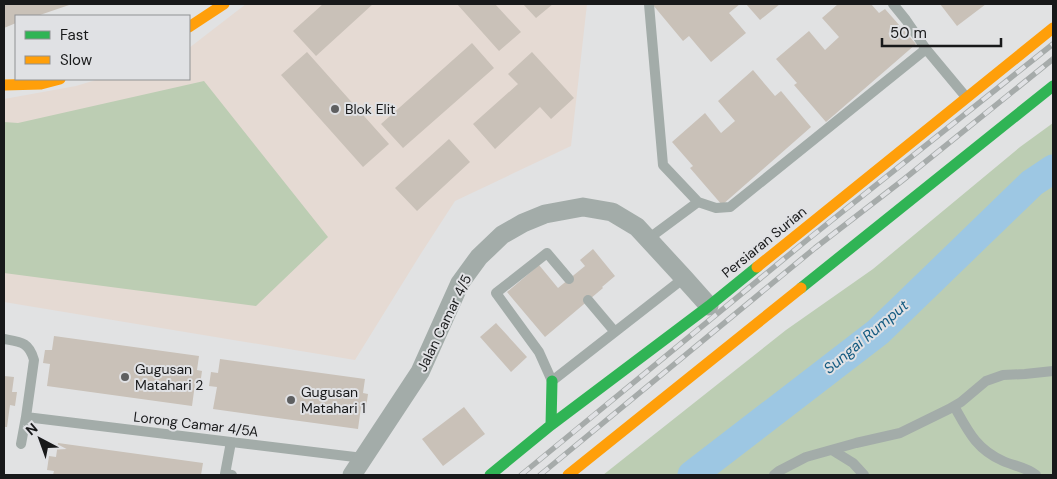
<svg xmlns="http://www.w3.org/2000/svg" width="1057" height="479" viewBox="0 0 1057 479" font-family="'DM Sans',sans-serif">
<rect width="100%" height="100%" fill="#e1e2e3"/>
<path fill="#e5dad3" d="M 246,4 L 587,4 L 571,146 L 455,201 L 420,255 L 355,360 L 4,302 L 4,99 L 76,86 L 99,79 L 189,79 L 189,48 Z"/>
<path fill="#bccdb3" d="M 204,81 L 328,237 L 256,306 L 4,273 L 4,122 L 18,123 Z
M 1053,123 L 1053,475 L 603,475 L 786,330 L 873,269 L 1020,147 Z"/>
<g fill="none" stroke-linecap="round" stroke-linejoin="round">
<path stroke="#9dc7e3" stroke-width="29" d="M 692,475 L 878,332 L 1032,183 L 1053,169"/>
</g>
<path fill="#c9c1b8" d="M 4,4 L 72,4 L 37,16 L 16,16 L 16,23 L 4,28 Z
M 323,4 L 373,4 L 316,56 L 293,31 Z
M 457,4 L 495,4 L 521,32 L 499,51 Z
M 523,4 L 553,4 L 536,18 Z
M 654,4 L 740,4 L 729,13 L 746,33 L 711,62 L 689,36 L 683,41 L 653,5 Z
M 746,4 L 780,4 L 760,20 Z
M 838,4 L 871,4 L 879,13 L 885,9 L 916,44 L 826,122 L 794,85 L 797,83 L 776,59 L 809,31 L 825,50 L 839,37 L 822,18 Z
M 940,4 L 986,4 L 957,26 Z
M 472,43 L 494,68 L 403,148 L 381,124 Z
M 307,52 L 389,144 L 363,167 L 281,75 Z
M 532,52 L 574,98 L 551,119 L 540,107 L 495,149 L 473,124 L 518,84 L 508,74 Z
M 753,70 L 775,96 L 781,91 L 811,127 L 722,205 L 690,168 L 693,166 L 672,142 L 705,113 L 721,133 L 735,121 L 718,101 Z
M 449,139 L 470,162 L 417,211 L 395,188 Z
M 593,249 L 615,276 L 602,287 L 595,279 L 603,288 L 545,337 L 507,292 L 539,265 L 558,288 L 585,266 L 580,260 Z
M 496,323 L 527,357 L 511,372 L 480,337 Z
M 54,336 L 199,356 L 197,370 L 202,371 L 200,385 L 195,384 L 192,406 L 47,386 L 50,364 L 43,363 L 45,350 L 52,350 Z
M 220,359 L 365,379 L 363,393 L 368,394 L 366,408 L 361,407 L 358,429 L 213,409 L 217,387 L 209,386 L 211,372 L 218,373 Z
M 4,376 L 14,377 L 12,392 L 17,392 L 15,406 L 10,405 L 7,427 L 4,427 Z
M 464,407 L 485,434 L 443,466 L 422,439 Z
M 58,443 L 203,463 L 201,475 L 53,475 L 54,471 L 47,470 L 49,456 L 56,457 Z"/>
<g fill="none" stroke-linecap="round" stroke-linejoin="round">
<path stroke="#a3aca9" stroke-width="10" d="M 649,4 L 663,165 L 698,202 L 716,208 L 730,207 L 926,49
M 893,4 L 906,20 L 926,49 L 966,97
M 648,239 L 698,202
M 569,279 L 547,253 L 496,293 L 539,352 L 552,381 L 684,278
M 588,300 L 615,332
M 4,339 C 21,342 29,342 34,360 L 26,417 L 21,444
M 954,406 C 968,431 976,449 1003,461 C 1014,466 1026,467 1036,475
M 26,417 L 363,458
M 231,442 L 225,474 L 232,475
M 832,450 L 853,463 L 864,475
M 774,475 L 779,471 L 806,457 L 856,443 L 900,433 L 949,409 L 961,402 L 986,381 L 1003,375 L 1025,374 L 1053,371"/>
<path stroke="#a3aca9" stroke-width="19" d="M 352,475 L 420,372 L 460,283 L 479,257 L 502,235 L 523,223 L 545,214 L 583,207 L 612,212 L 637,227 L 684,278 L 709,306"/>
<path stroke="#30b455" stroke-width="11" d="M 801,288 L 1053,86
M 551,425 L 552,381
M 490,475 L 551,425 L 709,306 L 757,267"/>
<path stroke="#ff9f0a" stroke-width="11" d="M 189,27 L 224,4
M 4,85 L 41,84 L 60,79
M 757,267 L 1053,28
M 568,475 L 801,288"/>
<g stroke="#a6abaa" stroke-width="5.5">
<path id="rail" d="M 521,475 L 807,240 L 1053,44
M 540,475 L 815,248 L 903,180 L 1053,59"/>
</g>
<use href="#rail" stroke="#e0e1e4" stroke-width="4" stroke-dasharray="11" stroke-linecap="butt"/>
</g>
<g fill="#5e5f60" stroke="#e0e1e4" stroke-width="2">
<circle cx="335" cy="109" r="5"/>
<circle cx="125" cy="377" r="5"/>
<circle cx="291" cy="400" r="5"/>
</g>
<g text-anchor="middle" stroke-width="4" stroke-linejoin="round" paint-order="stroke">
<g font-size="14" fill="#18191a" stroke="#e0e1e4" text-anchor="start">
<text x="345" y="114">Blok Elit</text>
<text x="135" y="374">Gugusan<tspan x="135" dy="16">Matahari 2</tspan></text>
<text x="301" y="397">Gugusan<tspan x="301" dy="16">Matahari 1</tspan></text>
</g>
<g font-size="14" fill="#18191a" stroke="#e0e1e4">
<text transform="translate(764 242) rotate(-39)" y="5">Persiaran Surian</text>
<text transform="translate(444 323) rotate(-64)" y="5">Jalan Camar 4/5</text>
<text transform="translate(196 424) rotate(7)" y="5">Lorong Camar 4/5A</text>
</g>
<g font-size="15" font-style="italic" fill="#145b81" stroke="#e0e1e4">
<text transform="translate(866 337) rotate(-40)" y="5">Sungai Rumput</text>
</g>
</g>
<rect width="1057" height="479" fill="none" stroke="#18191a" stroke-width="10"/>
<rect x="15" y="15" width="175" height="65" fill="#e0e1e4" stroke="#909193"/>
<rect x="25" y="31" width="25" height="8" fill="#30b455" stroke="#909193"/>
<text x="60" y="40" font-size="15" fill="#18191a">Fast</text>
<rect x="25" y="56" width="25" height="8" fill="#ff9f0a" stroke="#909193"/>
<text x="60" y="65" font-size="15" fill="#18191a">Slow</text>
<g transform="translate(40 439) rotate(319)" stroke="#e0e1e4" stroke-width="4" paint-order="stroke">
<path d="M0-4L9 19L0 12L-9 19Z" fill="#18191a"/>
<text y="-8" font-size="14" font-weight="bold" text-anchor="middle" fill="#18191a">N</text>
</g>
<path d="M882 38v8h119v-8" fill="none" stroke="#18191a" stroke-width="2.5"/>
<text x="890" y="38" font-size="15" fill="#18191a" stroke="#e0e1e4" stroke-width="4" paint-order="stroke">50 m</text>
</svg>
